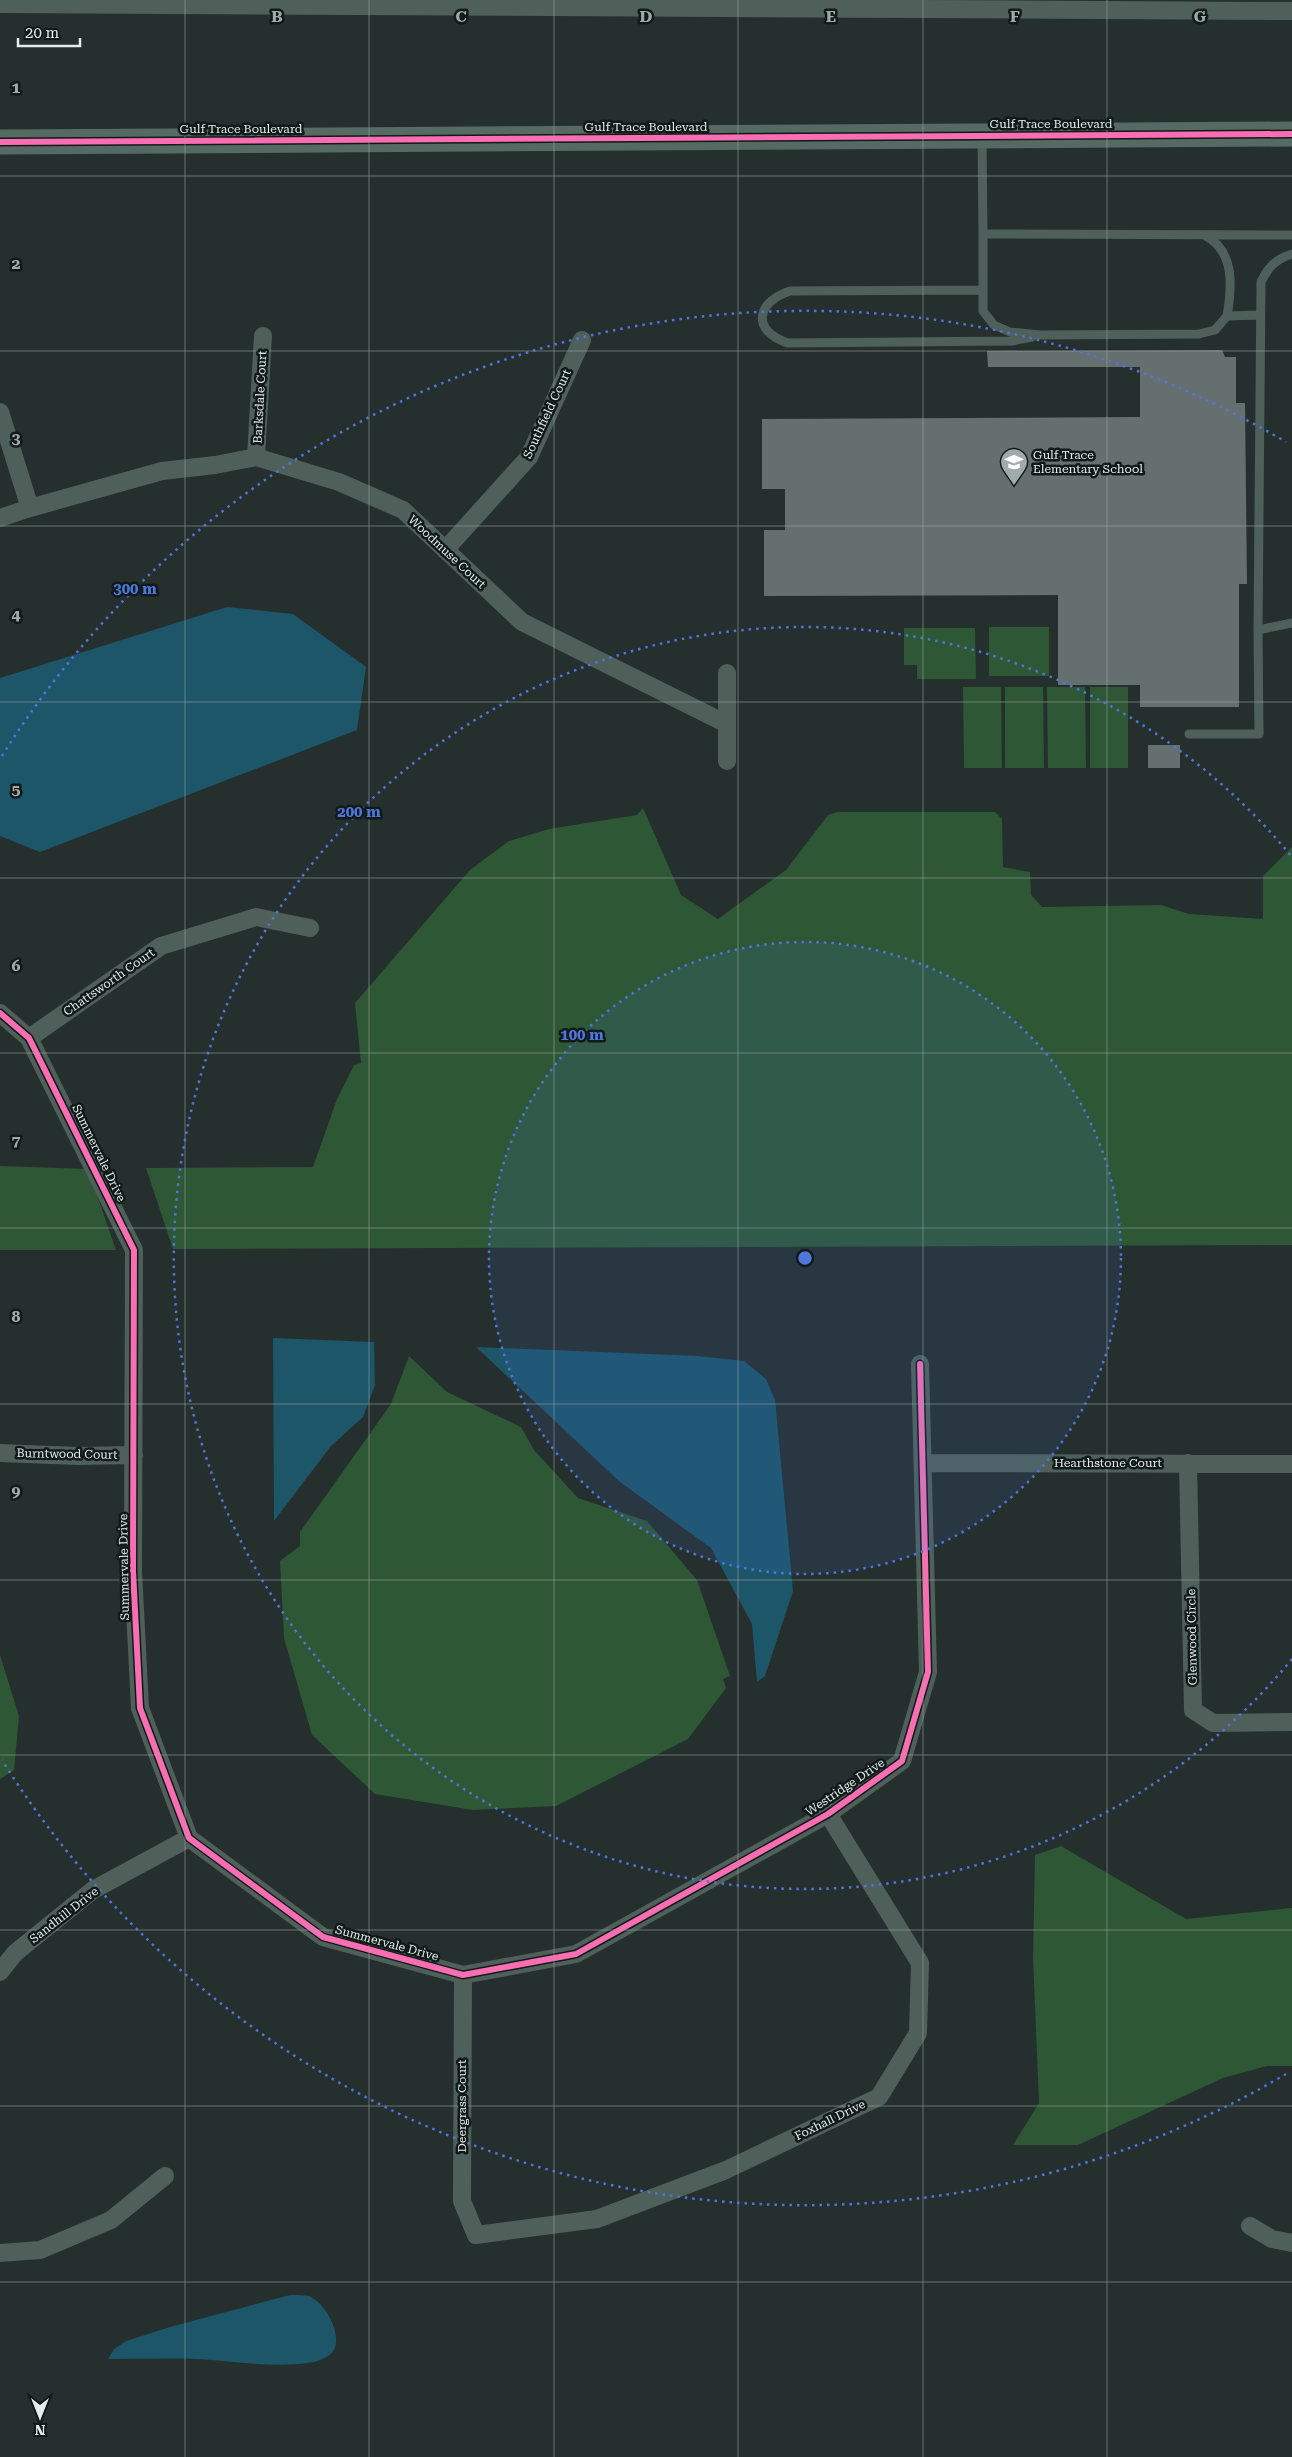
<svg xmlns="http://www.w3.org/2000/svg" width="1292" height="2457" viewBox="0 0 1292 2457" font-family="'Roboto Serif',serif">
<rect width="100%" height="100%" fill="#252f2e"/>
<path fill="#2d5735" d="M 989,627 L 1049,627 L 1049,676 L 989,676 Z
M 904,628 L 975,628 L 976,679 L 917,679 L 917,665 L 904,665 Z
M 963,687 L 1001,687 L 1002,768 L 964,768 Z
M 1005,687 L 1043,687 L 1044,768 L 1005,768 Z
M 1047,687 L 1085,687 L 1086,768 L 1048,768 Z
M 1090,687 L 1128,687 L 1128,768 L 1090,768 Z
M 643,808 L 681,895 L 718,919 L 786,870 L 828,815 L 838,812 L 995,812 L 1002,819 L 1003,867 L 1030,872 L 1031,895 L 1042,907 L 1161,905 L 1189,914 L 1263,919 L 1263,876 L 1292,847 L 1292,1245 L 173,1249 L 146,1168 L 313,1167 L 337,1099 L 354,1065 L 361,1063 L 355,1003 L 470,870 L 509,841 L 549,829 L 637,815 Z
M 0,1166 L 88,1169 L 116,1250 L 0,1250 Z
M 409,1356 L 447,1392 L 521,1427 L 534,1450 L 578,1498 L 647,1521 L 697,1580 L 730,1676 L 723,1679 L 726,1688 L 688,1739 L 556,1806 L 473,1810 L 375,1794 L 312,1735 L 284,1638 L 280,1561 L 300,1546 L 300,1532 L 391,1404 Z
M 0,1655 L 19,1716 L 14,1770 L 0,1779 Z
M 1061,1846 L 1186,1919 L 1292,1908 L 1292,2066 L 1267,2066 L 1223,2078 L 1078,2145 L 1013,2145 L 1039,2103 L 1033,1957 L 1035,1855 Z"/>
<path fill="#1d5569" d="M 227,607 L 293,614 L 366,667 L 357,730 L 40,852 L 0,836 L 0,678 Z
M 273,1338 L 374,1342 L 375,1385 L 363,1417 L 331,1446 L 274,1521 Z
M 476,1347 L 698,1356 L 744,1361 L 766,1379 L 775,1400 L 793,1591 L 765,1676 L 757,1682 L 752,1624 L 711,1548 L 620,1482 Z
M 290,2295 C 296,2295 304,2295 309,2296 C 327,2303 348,2344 328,2356 C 304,2373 227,2360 196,2359 C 167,2358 137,2359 108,2359 L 114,2349 L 126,2341 L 170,2327 Z"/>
<path fill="#666f6f" d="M 1222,350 L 1225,357 L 1236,357 L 1236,403 L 1245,403 L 1247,584 L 1239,584 L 1239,707 L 1140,707 L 1140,685 L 1058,685 L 1058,595 L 764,596 L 764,530 L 785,530 L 785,489 L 762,489 L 762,419 L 1140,417 L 1140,367 L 988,367 L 987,351 Z
M 1148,745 L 1180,745 L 1180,768 L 1148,768 Z"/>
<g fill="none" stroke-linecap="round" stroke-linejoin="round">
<path stroke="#4f605a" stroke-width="9" d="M 982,138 L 983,234
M 1206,236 C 1235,252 1232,287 1227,316
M 1292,254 C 1276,259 1268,267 1261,282 L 1258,630 L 1292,623
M 983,290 L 790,291 C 756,302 751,331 788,343 L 1012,341 L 1032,337
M 1260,315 L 1227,316 L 1215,330 L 1199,334 L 1040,335 L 1010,332 L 994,325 L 983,311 L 983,234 L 1292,235
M 1189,734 L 1259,734 L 1258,630"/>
<path stroke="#4f605a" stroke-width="18" d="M 0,4 L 1292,11
M 0,412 L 30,508
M 256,457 L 263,336
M 0,518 L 30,508 L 162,471 L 215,465 L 256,457 L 339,482 L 403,510 L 522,622 L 727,724
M 445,550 L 529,457 L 582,340
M 727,673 L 727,761
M 0,1013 L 29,1038 L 134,1250 L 133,1571 L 140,1708 L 189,1838 L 323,1937 L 463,1975 L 576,1954 L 828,1814 L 902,1761 L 928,1672 L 920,1364
M 29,1038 L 161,946 L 256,917 L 310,928
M 0,1453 L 78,1456 L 134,1455
M 924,1463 L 1292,1464
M 1188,1463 L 1193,1710 L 1213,1723 L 1292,1722
M 0,1972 L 15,1953 L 93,1890 L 189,1838
M 463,1975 L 462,2201 L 476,2235 L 597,2219 L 726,2170 L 879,2097 L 918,2033 L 920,1963 L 828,1814
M 1250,2226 L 1272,2239 L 1292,2243
M 0,2253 L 40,2250 L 111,2220 L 165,2176"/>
<path stroke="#556a63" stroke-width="25" d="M 0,142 L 1292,134"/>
<g stroke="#111a18" stroke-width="9">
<path id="cycleway" d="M 0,142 L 1292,134
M 0,1013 L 29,1038 L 134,1250 L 133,1571 L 140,1708 L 189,1838 L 323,1937 L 463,1975 L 576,1954 L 828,1814 L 902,1761 L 928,1672 L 920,1364"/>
</g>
<use href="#cycleway" stroke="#f96db3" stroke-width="6"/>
</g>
<path fill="none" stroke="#a0aaaa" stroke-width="1" stroke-opacity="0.55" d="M 185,0 L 185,2457M 369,0 L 369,2457M 554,0 L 554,2457M 738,0 L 738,2457M 923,0 L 923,2457M 1107,0 L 1107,2457M 0,176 L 1292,176M 0,351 L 1292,351M 0,526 L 1292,526M 0,702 L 1292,702M 0,878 L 1292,878M 0,1053 L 1292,1053M 0,1228 L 1292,1228M 0,1404 L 1292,1404M 0,1580 L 1292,1580M 0,1755 L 1292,1755M 0,1930 L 1292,1930M 0,2106 L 1292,2106M 0,2282 L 1292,2282"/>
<circle cx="805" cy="1258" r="316" fill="#4e76dd" fill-opacity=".12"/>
<g fill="none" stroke="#4e76dd" stroke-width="2.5" stroke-dasharray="2.5 5">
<circle cx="805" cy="1258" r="316"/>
<path d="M1292 1659A631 631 0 1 1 1292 857"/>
<path d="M1286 2074A947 947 0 0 1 2 1760M2 756A947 947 0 0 1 1286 442"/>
</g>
<defs>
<g id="school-pin" transform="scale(1.4375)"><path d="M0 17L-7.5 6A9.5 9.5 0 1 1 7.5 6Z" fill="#a0aaaa" stroke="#111a18"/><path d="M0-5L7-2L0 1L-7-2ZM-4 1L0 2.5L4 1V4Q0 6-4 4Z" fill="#fff"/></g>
</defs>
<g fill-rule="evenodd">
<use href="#school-pin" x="1014" y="462"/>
</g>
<g text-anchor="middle" stroke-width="5" stroke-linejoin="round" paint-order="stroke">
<g font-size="12" fill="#e2edec" stroke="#111a18">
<text x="1051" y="128">Gulf Trace Boulevard</text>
<text x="646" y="131">Gulf Trace Boulevard</text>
<text x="241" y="133">Gulf Trace Boulevard</text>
<text transform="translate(260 397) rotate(-87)" y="4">Barksdale Court</text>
<text transform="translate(547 414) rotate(-65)" y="4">Southfield Court</text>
<text transform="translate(447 552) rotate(43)" y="4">Woodmuse Court</text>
<text transform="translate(109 982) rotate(-35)" y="4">Chattsworth Court</text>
<text transform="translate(99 1153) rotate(64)" y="4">Summervale Drive</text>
<text transform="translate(67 1454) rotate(1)" y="4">Burntwood Court</text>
<text x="1108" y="1467">Hearthstone Court</text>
<text transform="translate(124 1567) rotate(-91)" y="4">Summervale Drive</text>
<text transform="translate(1192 1637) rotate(-91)" y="4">Glenwood Circle</text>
<text transform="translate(845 1787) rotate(-34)" y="4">Westridge Drive</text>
<text transform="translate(64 1915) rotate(-38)" y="4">Sandhill Drive</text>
<text transform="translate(387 1943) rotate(15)" y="4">Summervale Drive</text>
<text transform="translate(462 2106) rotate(-90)" y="4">Deergrass Court</text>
<text transform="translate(830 2120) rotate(-26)" y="4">Foxhall Drive</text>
</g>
<g font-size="12" fill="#e2edec" stroke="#111a18" text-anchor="start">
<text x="1033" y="459">Gulf Trace<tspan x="1033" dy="14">Elementary School</tspan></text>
</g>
</g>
<g font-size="16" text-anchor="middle" font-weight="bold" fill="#a0aaaa" stroke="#111a18" stroke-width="5" stroke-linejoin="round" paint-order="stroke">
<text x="277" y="22">B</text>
<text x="461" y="22">C</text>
<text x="646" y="22">D</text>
<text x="831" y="22">E</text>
<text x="1015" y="22">F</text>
<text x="1200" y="22">G</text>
<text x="16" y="93">1</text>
<text x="16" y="269">2</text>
<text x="16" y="444">3</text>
<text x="16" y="620">4</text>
<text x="16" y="795">5</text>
<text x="16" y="971">6</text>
<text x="16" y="1146">7</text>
<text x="16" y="1322">8</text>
<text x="16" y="1497">9</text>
</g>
<circle cx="805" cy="1258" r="8" fill="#4e76dd" stroke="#111a18" stroke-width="2.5"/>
<g font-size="15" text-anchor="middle" font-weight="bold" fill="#4e76dd" stroke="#111a18" stroke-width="5" stroke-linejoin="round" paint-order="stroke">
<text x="135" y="594">300 m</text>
<text x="359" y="817">200 m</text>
<text x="582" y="1040">100 m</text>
</g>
<g transform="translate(40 2417) rotate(180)" stroke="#111a18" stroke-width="4" paint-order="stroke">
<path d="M0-4L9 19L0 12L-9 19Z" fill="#e2edec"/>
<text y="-8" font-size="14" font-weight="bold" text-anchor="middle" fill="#e2edec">N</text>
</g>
<path d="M18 38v8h62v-8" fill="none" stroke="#e2edec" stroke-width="2.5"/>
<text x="25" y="38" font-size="15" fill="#e2edec" stroke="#111a18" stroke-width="4" paint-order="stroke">20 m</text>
</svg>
